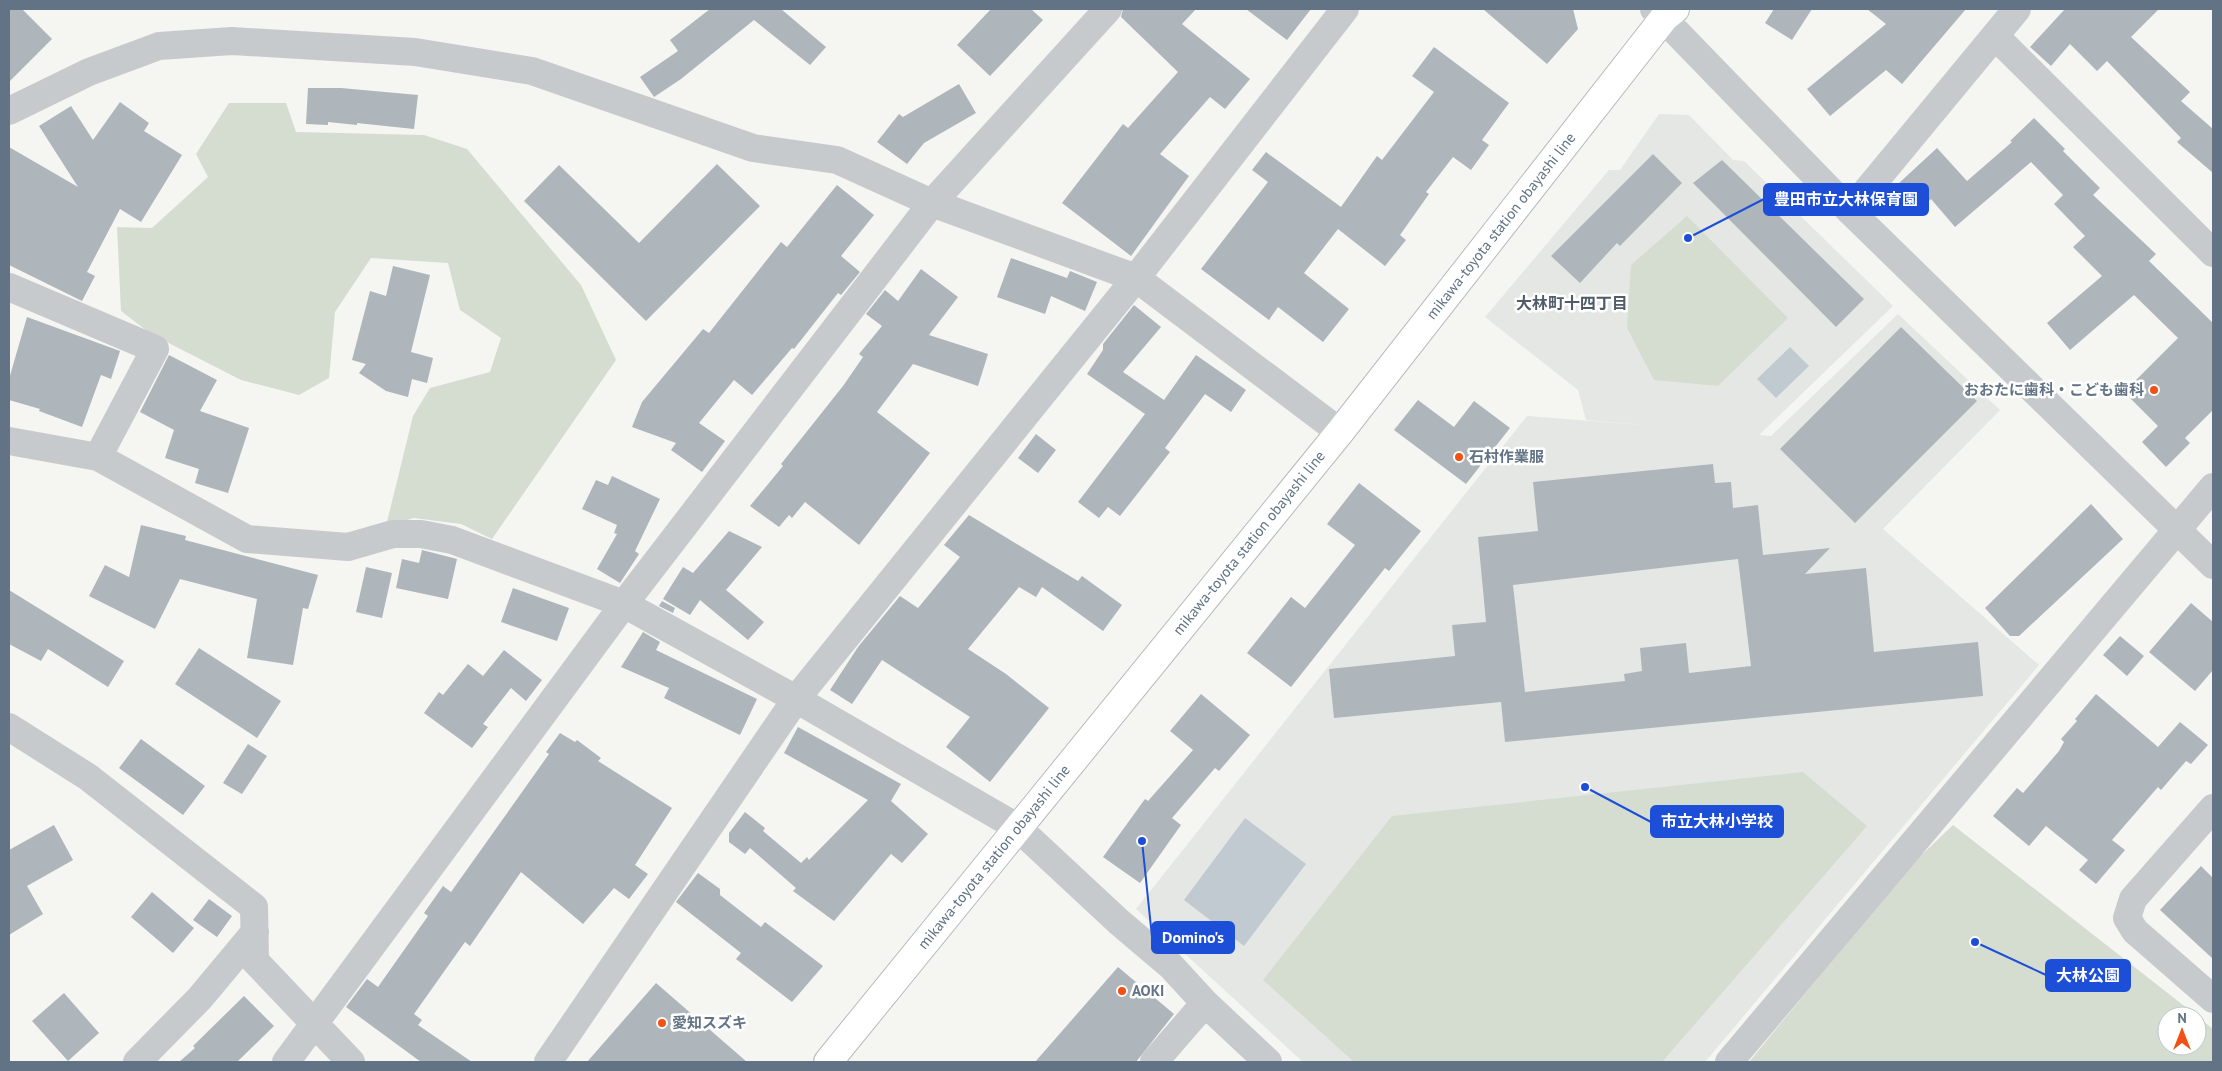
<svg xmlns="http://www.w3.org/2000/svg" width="2222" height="1071" viewBox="0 0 2222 1071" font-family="'PT Sans','Noto Sans JP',sans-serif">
<rect width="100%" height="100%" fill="#f5f5f1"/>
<path fill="#e5e7e4" d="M 1659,114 L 1689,115 L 1733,160 L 1744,161 L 1893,306 L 1759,435 L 1771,436 L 1898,314 L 2000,410 L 1883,529 L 2039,665 L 1705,1062 L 1303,1062 L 1136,909 L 1527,416 L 1655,426 L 1586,420 L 1578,390 L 1485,317 L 1609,170 L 1620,170 Z"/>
<path fill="#d5ddd1" d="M 229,103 L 286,103 L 296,132 L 424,135 L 467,149 L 581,285 L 616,360 L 492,539 L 461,524 L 414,518 L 386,526 L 413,416 L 430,388 L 490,372 L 501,338 L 460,310 L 448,263 L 371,258 L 335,312 L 329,378 L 299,395 L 241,380 L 151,334 L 121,311 L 117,227 L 152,228 L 208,177 L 196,154 Z
M 1687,216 L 1788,318 L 1718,386 L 1654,380 L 1627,328 L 1631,265 Z
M 1803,772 L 1867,826 L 1662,1062 L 1354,1062 L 1263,980 L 1392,816 Z
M 1953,825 L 2197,1016 L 2167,1016 L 2167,1046 L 2197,1046 L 2197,1016 L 2213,1029 L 2213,1062 L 1749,1062 L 1908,868 Z"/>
<path fill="#c0cad0" d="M 1790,347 L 1809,366 L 1776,398 L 1757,379 Z
M 1245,818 L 1306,864 L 1244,946 L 1184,900 Z"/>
<path fill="#aeb6bb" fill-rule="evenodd" d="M 9,9 L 22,9 L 52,39 L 9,82 Z
M 710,9 L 781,9 L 826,47 L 810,65 L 754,20 L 681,79 L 654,97 L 640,77 L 678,51 L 670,40 Z
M 991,9 L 1031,9 L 1043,20 L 990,76 L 957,45 Z
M 1123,9 L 1196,9 L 1182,24 L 1250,79 L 1225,109 L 1210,97 L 1160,154 L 1189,176 L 1131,256 L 1062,203 L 1123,124 L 1128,128 L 1178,72 L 1121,17 Z
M 1246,9 L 1311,9 L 1287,40 Z
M 1483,9 L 1573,9 L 1578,29 L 1547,64 Z
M 1774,9 L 1812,9 L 1792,40 L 1765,23 Z
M 1867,9 L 1966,9 L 1902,84 L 1886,70 L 1830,116 L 1807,89 L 1886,24 Z
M 2065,9 L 2159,9 L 2131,37 L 2190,92 L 2181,101 L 2213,129 L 2213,173 L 2177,142 L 2181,138 L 2107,61 L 2097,71 L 2070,44 L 2051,66 L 2030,47 Z
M 1434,47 L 1509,103 L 1482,140 L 1489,145 L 1471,170 L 1453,157 L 1426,192 L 1429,194 L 1400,235 L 1406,240 L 1385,266 L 1338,229 L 1304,273 L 1349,309 L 1323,342 L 1278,307 L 1269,320 L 1201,269 L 1268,182 L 1252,170 L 1266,152 L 1341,207 L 1377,156 L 1382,160 L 1434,92 L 1412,76 Z
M 959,84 L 976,113 L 924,143 L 907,164 L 877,142 L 899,114 L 903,117 Z
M 308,88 L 341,88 L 418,95 L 414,129 L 357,123 L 357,125 L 328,122 L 328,125 L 306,124 Z
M 120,102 L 149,123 L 144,131 L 182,155 L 141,222 L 120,209 L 87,272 L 95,276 L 82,301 L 9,265 L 9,147 L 78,187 L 39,126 L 71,106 L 93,140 Z
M 2034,118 L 2065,149 L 2063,151 L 2100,188 L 2093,195 L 2156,254 L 2149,261 L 2213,323 L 2213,410 L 2185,438 L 2190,443 L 2166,467 L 2142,442 L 2158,426 L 2124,392 L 2178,338 L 2134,295 L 2070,350 L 2047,323 L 2102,276 L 2073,247 L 2085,236 L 2054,204 L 2063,195 L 2031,162 L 1955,227 L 1931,199 L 1920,209 L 1898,184 L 1937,148 L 1967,181 L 2012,142 L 2010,141 Z
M 1653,154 L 1682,183 L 1620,246 L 1617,243 L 1580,283 L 1551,256 Z
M 1722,160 L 1864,299 L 1836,327 L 1693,183 Z
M 717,164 L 760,206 L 646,321 L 524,201 L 559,165 L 639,243 Z
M 837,185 L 874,215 L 841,256 L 860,272 L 841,295 L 838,293 L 794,349 L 792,348 L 752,395 L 734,380 L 699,423 L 725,441 L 702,472 L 671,450 L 676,443 L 632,427 L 642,402 L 703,329 L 709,333 L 781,242 L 787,247 Z
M 1011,258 L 1067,278 L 1070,271 L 1097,282 L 1085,311 L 1051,296 L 1045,314 L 997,297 Z
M 393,266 L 430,275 L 411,352 L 433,358 L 427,383 L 412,379 L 408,397 L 386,391 L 359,373 L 366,364 L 352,360 L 370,291 L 386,296 Z
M 921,269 L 958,297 L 929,335 L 988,354 L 978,386 L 913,364 L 877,412 L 930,453 L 859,545 L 805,502 L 792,518 L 789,515 L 779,527 L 750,506 L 783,466 L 781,464 L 843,386 L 863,357 L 859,354 L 882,326 L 866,314 L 885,290 L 898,301 Z
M 1134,305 L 1161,327 L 1123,372 L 1164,400 L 1196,355 L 1246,390 L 1231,412 L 1205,394 L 1165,448 L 1170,452 L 1120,516 L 1108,507 L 1099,518 L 1078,502 L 1145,414 L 1087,374 L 1103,350 L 1103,344 Z
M 27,317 L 120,351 L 111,379 L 101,375 L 82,427 L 39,411 L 40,409 L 9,400 L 9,379 Z
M 1901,327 L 1977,401 L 1855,523 L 1780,449 Z
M 169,355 L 217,380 L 200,411 L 249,428 L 228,493 L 195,483 L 199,469 L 165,458 L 174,430 L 140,412 Z
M 1418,400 L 1454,427 L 1474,401 L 1510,428 L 1466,484 L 1394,430 Z
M 1036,434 L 1056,450 L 1038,473 L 1018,458 Z
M 1713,464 L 1715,483 L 1731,482 L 1733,508 L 1758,505 L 1763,555 L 1830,548 L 1805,574 L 1866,568 L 1874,652 L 1978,642 L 1983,696 L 1505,742 L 1501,702 L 1334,718 L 1329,669 L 1455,656 L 1452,625 L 1486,622 L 1478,537 L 1538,531 L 1533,482 ZM 1738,559 L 1751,666 L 1689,673 L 1686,643 L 1640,648 L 1642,671 L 1624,674 L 1625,681 L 1525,692 L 1513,585 Z
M 612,476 L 660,499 L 635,551 L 639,554 L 620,583 L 597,569 L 617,534 L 614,533 L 617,525 L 582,509 L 596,480 L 608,485 Z
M 1359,483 L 1421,531 L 1389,571 L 1385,568 L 1291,687 L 1247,653 L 1291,597 L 1305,608 L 1355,545 L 1327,524 Z
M 2091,504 L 2123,539 L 2019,636 L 2010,636 L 1985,608 Z
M 969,515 L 1078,581 L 1082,576 L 1122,605 L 1103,631 L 1042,587 L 1036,597 L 1019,587 L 968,649 L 1006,674 L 1049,708 L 990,782 L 946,747 L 970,717 L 882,660 L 852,704 L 830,690 L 858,647 L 900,596 L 918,608 L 960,557 L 944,545 Z
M 141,525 L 186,536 L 185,540 L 318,575 L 308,609 L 303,608 L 293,665 L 247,658 L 257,599 L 180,579 L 155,629 L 89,596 L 105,565 L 129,577 Z
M 729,531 L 762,547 L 726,590 L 764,622 L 748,640 L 700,600 L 690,615 L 663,599 L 683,567 L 693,573 Z
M 422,550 L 457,559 L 448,599 L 396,588 L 402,559 L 419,563 Z
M 366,567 L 392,573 L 382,618 L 356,612 Z
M 513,588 L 569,608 L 557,641 L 501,622 Z
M 9,590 L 124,661 L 108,687 L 48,649 L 41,661 L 9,644 Z
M 662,601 L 675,608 L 673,613 L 659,606 Z
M 2191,603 L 2213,622 L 2213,670 L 2195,691 L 2149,652 Z
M 643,632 L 660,642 L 656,650 L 757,699 L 740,735 L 664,698 L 669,688 L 621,667 Z
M 2120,636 L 2144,656 L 2127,676 L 2103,655 Z
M 199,648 L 281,701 L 257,738 L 175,684 Z
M 504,650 L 542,680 L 526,701 L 511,688 L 483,724 L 488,727 L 472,748 L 424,713 L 439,692 L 443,695 L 468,664 L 483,676 Z
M 1201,694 L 1250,735 L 1219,771 L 1215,768 L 1172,818 L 1181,825 L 1140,883 L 1103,857 L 1145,799 L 1148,801 L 1193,750 L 1170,731 Z
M 2096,694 L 2158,747 L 2180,722 L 2208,745 L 2191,764 L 2186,761 L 2161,790 L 2158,787 L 2112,840 L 2125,850 L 2096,884 L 2079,870 L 2088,860 L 2046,826 L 2029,846 L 1993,816 L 2017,788 L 2023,793 L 2059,751 L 2064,742 L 2061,739 L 2077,721 L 2075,719 Z
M 798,727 L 901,784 L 891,801 L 928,834 L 902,863 L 891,854 L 834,921 L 793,891 L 796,888 L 750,848 L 745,854 L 729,842 L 729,833 L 745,812 L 765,828 L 763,831 L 801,863 L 807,857 L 809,860 L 868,800 L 784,753 Z
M 560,733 L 575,742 L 577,740 L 601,758 L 598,761 L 672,808 L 635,865 L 648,874 L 629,899 L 614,888 L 583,924 L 521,872 L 470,946 L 465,942 L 414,1014 L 422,1020 L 418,1025 L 472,1062 L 421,1062 L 346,1007 L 367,979 L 378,987 L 428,916 L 424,913 L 443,886 L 451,892 L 549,754 L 546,752 Z
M 141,739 L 205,786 L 183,815 L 119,768 Z
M 248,744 L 267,756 L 242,794 L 223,783 Z
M 54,825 L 73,860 L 27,886 L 43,914 L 9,935 L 9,850 Z
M 2201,866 L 2213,878 L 2213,959 L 2160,910 Z
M 698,873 L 720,889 L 720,895 L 761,927 L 765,922 L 823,966 L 792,1002 L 736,959 L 741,953 L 676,902 Z
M 152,892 L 194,928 L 173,953 L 131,917 Z
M 209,899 L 232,916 L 217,937 L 193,920 Z
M 1118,967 L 1174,1014 L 1136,1062 L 1035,1062 Z
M 656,983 L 747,1062 L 587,1062 Z
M 64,993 L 99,1033 L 68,1061 L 32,1021 Z
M 244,996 L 274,1026 L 237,1062 L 179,1062 L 195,1048 L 193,1046 Z"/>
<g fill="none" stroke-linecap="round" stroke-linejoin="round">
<g stroke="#b6bbc0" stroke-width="30">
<path id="secondary" d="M 828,1062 L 1340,432 L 1664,18 L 1675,9"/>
</g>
<path stroke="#c7cacd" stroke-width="28" d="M 1995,36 L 2213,253
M 9,111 L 89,72 L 159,46 L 232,41 L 415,52 L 532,71 L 753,148 L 837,160 L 932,203 L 1136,278 L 1340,432
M 1850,211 L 2017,9
M 9,287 L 155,349 L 98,457
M 9,441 L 98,457 L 247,539 L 348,547 L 393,534 L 421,534 L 452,540 L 624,604 L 796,699 L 1017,827 L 1119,922 L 1171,966 L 1205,1003 L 1268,1062
M 9,727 L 88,777 L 254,907 L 255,961 L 351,1062
M 2213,808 L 2133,899 L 2127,918 L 2135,931 L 2213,999
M 137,1062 L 200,998 L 255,932
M 286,1062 L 624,604 L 932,203 L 1108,9
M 548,1062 L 796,699 L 1136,278 L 1345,9
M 1154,1062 L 1205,1003
M 1729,1062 L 2213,487"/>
<path stroke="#c7cacd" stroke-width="28" d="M 1654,9 L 1850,211 L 2213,565"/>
<use href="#secondary" stroke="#fff" stroke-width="28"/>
</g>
<g fill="#f15114" stroke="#fff" stroke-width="2">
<circle cx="2154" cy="390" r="5"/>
<circle cx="1459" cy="457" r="5"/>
<circle cx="1122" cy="991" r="5"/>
<circle cx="662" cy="1023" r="5"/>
</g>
<g text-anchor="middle" stroke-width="5" stroke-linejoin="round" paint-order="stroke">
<g font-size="15" fill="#617384" stroke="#fff">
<text transform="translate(1501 226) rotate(-52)" y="5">mikawa-toyota station obayashi line</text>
<text transform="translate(1249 543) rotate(-51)" y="5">mikawa-toyota station obayashi line</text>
<text transform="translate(994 857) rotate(-51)" y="5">mikawa-toyota station obayashi line</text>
</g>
<g font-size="15" font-weight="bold" fill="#617384" stroke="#fff" text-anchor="start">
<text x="2144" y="395" text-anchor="end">おおたに歯科・こども歯科</text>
<text x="1469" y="462">石村作業服</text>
<text x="1132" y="996">AOKI</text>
<text x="672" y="1028">愛知スズキ</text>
</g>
<g font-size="16" font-weight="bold" fill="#505d69" stroke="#fff">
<text x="1572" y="309">大林町十四丁目</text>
</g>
</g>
<path fill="none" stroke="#1d4ed8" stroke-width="2" d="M1688 238L1764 199M1585 787L1651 822M1142 841L1152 937M1975 942L2046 975"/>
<g fill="#1d4ed8" stroke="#fff" stroke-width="2">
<circle cx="1688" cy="238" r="5"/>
<circle cx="1585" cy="787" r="5"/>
<circle cx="1142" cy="841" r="5"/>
<circle cx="1975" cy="942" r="5"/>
</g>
<g fill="#1d4ed8" stroke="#1d4ed8" stroke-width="2">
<rect x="1764" y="184" width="164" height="31" rx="5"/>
<rect x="1651" y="806" width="132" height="31" rx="5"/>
<rect x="1152" y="922" width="82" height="31" rx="5"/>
<rect x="2046" y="960" width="84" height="31" rx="5"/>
</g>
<g font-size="16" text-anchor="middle" font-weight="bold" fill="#fff">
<text x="1846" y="205">豊田市立大林保育園</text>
<text x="1717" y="827">市立大林小学校</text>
<text x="1193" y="943">Domino's</text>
<text x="2088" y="981">大林公園</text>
</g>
<rect width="2222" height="1071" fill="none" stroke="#617384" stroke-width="20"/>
<g transform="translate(2182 1031)"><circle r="24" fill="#ffffff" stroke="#c0c7ce"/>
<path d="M0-4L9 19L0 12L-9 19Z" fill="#f15114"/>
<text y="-8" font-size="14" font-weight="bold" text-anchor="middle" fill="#617384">N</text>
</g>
</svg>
